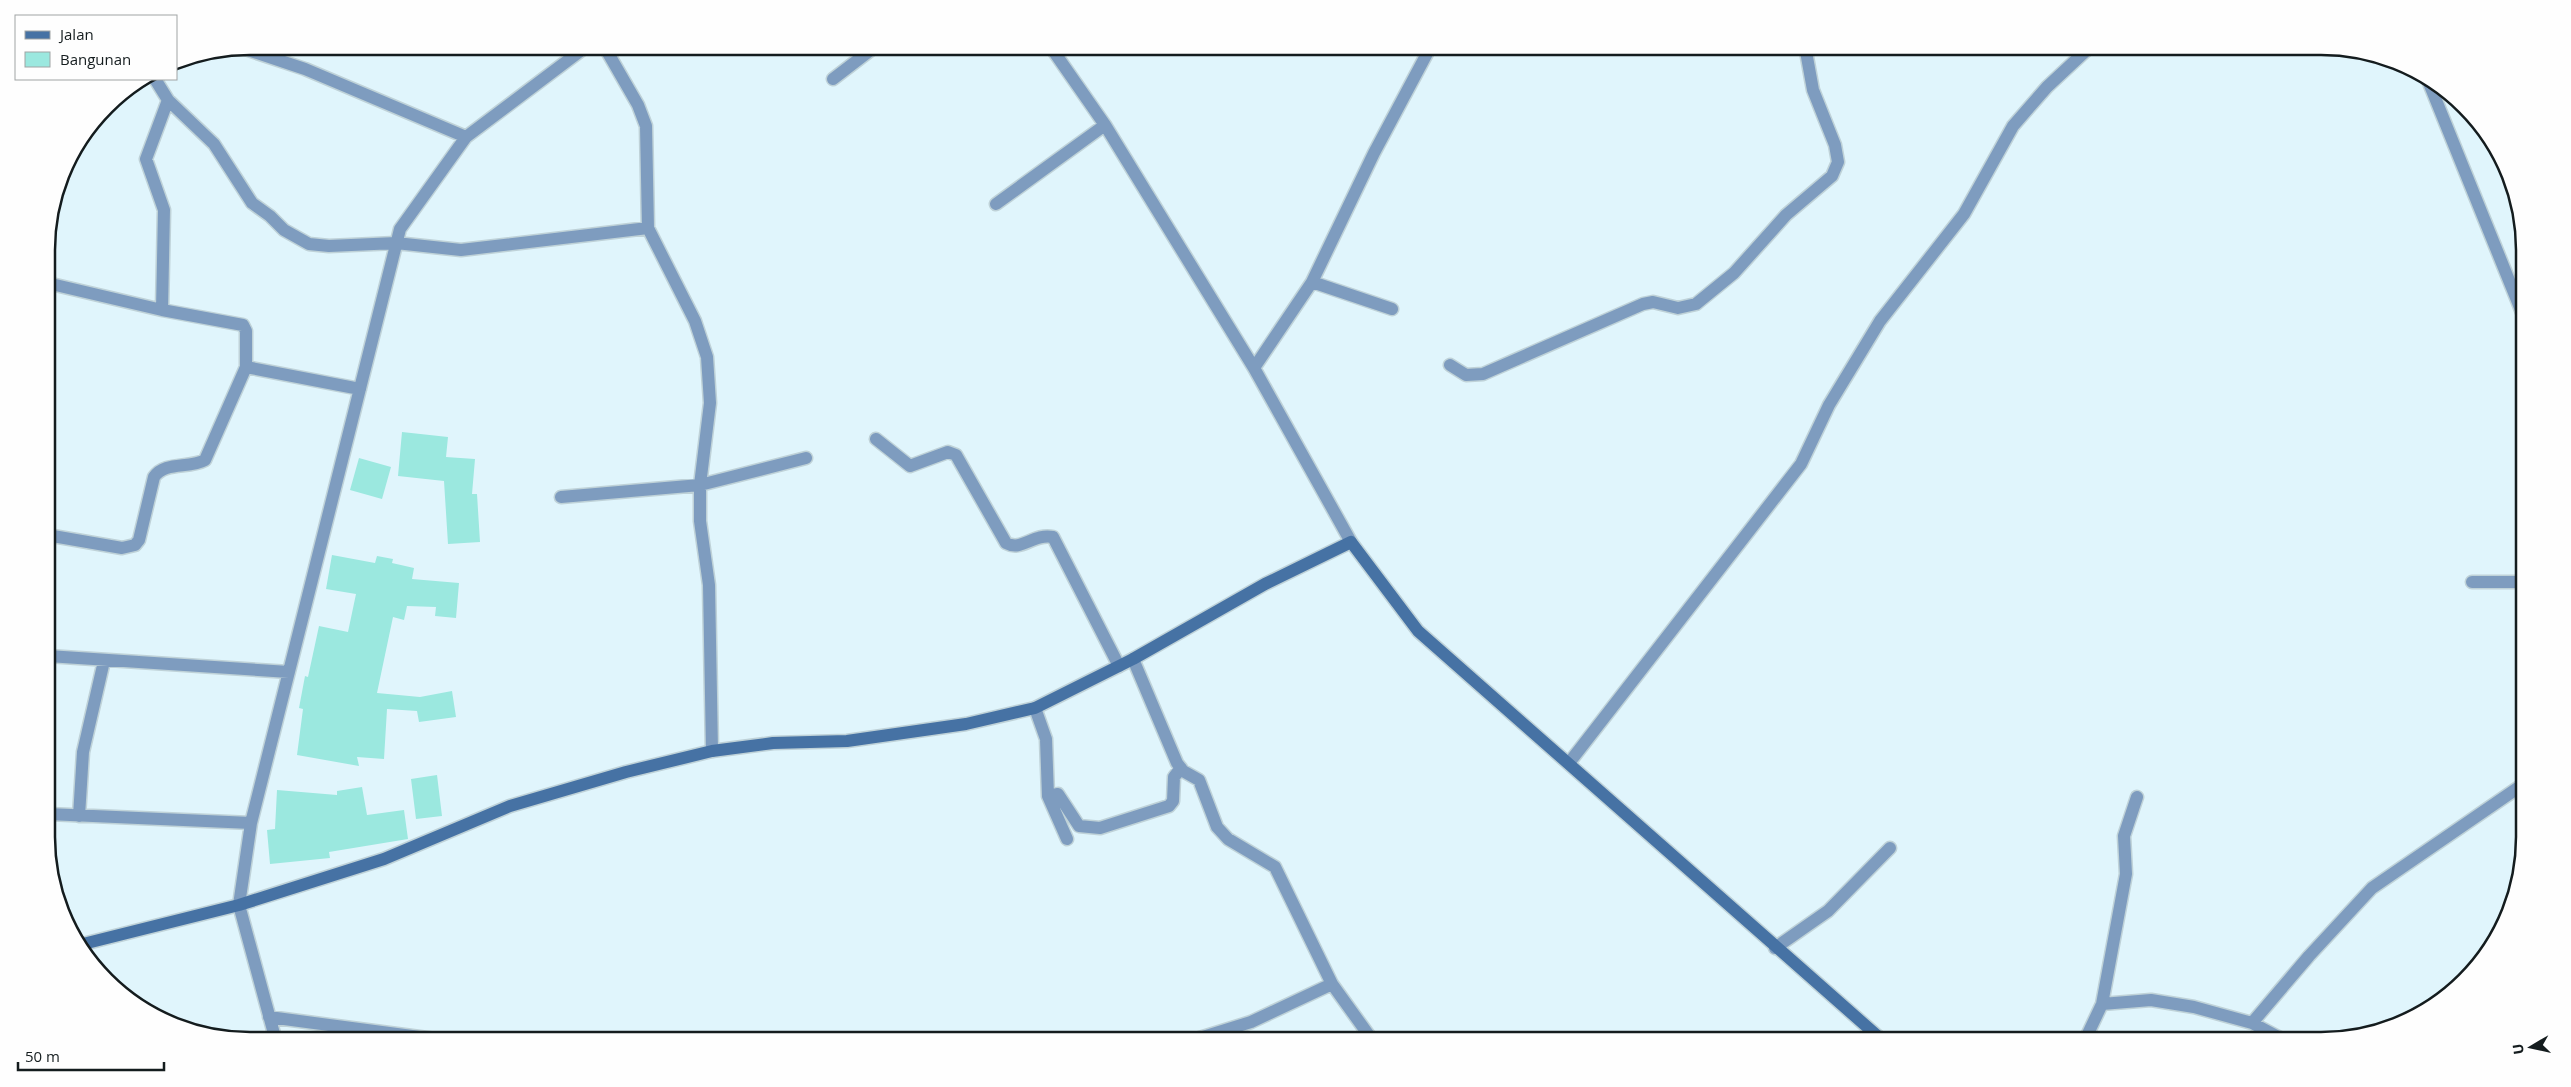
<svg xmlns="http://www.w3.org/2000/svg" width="2571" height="1087" viewBox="0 0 2571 1087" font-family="'Open Sans',sans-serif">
<rect width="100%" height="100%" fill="#e0f5fc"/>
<path fill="#9be8df" d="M 402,432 L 448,437 L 446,457 L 475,459 L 472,494 L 477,494 L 480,542 L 448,544 L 444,481 L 398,476 Z
M 359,458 L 391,467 L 382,499 L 350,490 Z
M 332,555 L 375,563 L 377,556 L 393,559 L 392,563 L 414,568 L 412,579 L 459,583 L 456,618 L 435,616 L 436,607 L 407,606 L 404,620 L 393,617 L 377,693 L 420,697 L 452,691 L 456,717 L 419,722 L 417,711 L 387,709 L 384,759 L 357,757 L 359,766 L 297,755 L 303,709 L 299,708 L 305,676 L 308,677 L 319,626 L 348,632 L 356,594 L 326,589 Z
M 437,775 L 442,816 L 416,819 L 411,779 Z
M 362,787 L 367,815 L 404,810 L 408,839 L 329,852 L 330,858 L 270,864 L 267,830 L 275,829 L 277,790 L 337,795 L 337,791 Z"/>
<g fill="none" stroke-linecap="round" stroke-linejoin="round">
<g stroke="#bfd2d8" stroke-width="15">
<path id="street" d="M 604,46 L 638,105 L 646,126 L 648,228 L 695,321 L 707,357 L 710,403 L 700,485 L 700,521 L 709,585 L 712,751
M 1050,46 L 1105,125 L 1254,368 L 1351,542
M 242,48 L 305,69 L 466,137
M 2427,78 L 2523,315
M 155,79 L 168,100 L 214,144 L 252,203 L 270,216 L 284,230 L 309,244 L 329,246 L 396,243 L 461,250 L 648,228
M 833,79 L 876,46
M 996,204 L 1105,125
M 1312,282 L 1392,309
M 47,283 L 162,310 L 243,325 L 246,331 L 246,367
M 162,310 L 164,210 L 146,159 L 168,100
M 1450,365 L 1466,375 L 1483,374 L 1643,304 L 1653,302 L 1678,308 L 1696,304 L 1734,273 L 1786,215 L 1832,176 L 1838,162 L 1835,145 L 1813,90 L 1805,46
M 1254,368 L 1312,282 L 1374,153 L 1431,46
M 876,439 L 910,466 L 948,452 L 956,455 L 1006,543 C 1022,552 1033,533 1053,537 L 1119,666
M 561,497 L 700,485 L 806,458
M 47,535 L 122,548 L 135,545 L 139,540 L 154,477 C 165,461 189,469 205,460 L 246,367 L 360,389
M 2472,582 L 2524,582
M 48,656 L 289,672
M 1133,659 L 1177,763 L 1183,771 L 1199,780 L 1217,827 L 1228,839 L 1275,867 L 1332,984 L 1251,1022 L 1190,1041
M 1035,708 L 1046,739 L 1048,796 L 1067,839
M 1569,763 L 1801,464 L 1829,405 L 1880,321 L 1964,214 L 2013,126 L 2047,87 L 2091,46
M 1048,796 L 1058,794 L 1079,826 L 1100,828 L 1169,806 L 1173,801 L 1174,777 L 1181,768
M 48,814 L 251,823
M 79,816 L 83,752 L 104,661
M 1775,948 L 1828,911 L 1890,848
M 1332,984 L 1373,1041
M 2102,1004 L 2126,874 L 2124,836 L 2137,797
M 269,1017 L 450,1041
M 2252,1023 L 2309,956 L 2372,888 L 2525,783
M 2085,1040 L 2102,1004 L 2151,1000 L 2194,1007 L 2252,1023 L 2284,1040
M 276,1041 L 239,905 L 251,823 L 400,229 L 466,137 L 587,46"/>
</g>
<g stroke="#bfd2d8" stroke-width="15">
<path id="secondary" d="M 79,945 L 239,905 L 384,859 L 510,806 L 626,772 L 712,751 L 773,743 L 847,741 L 966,724 L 1035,708 L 1133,659 L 1265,584 L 1351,542 L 1418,631 L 1882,1040"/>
</g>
<use href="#street" stroke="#7e9cbf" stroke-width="12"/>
<use href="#secondary" stroke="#4672a4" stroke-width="12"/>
</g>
<path d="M0 0H2571V1087H0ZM250 55H2321A195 195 0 0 1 2516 250V837A195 195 0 0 1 2321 1032H250A195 195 0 0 1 55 837V250A195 195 0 0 1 250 55Z" fill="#fefefe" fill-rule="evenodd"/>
<path fill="none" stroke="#141c1e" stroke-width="2.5" d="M250 55H2321A195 195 0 0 1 2516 250V837A195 195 0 0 1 2321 1032H250A195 195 0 0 1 55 837V250A195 195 0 0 1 250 55Z"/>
<rect x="15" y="15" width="162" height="65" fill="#fefefe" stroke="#a0a4a4"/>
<rect x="25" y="31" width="25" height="8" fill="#4672a4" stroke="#a0a4a4"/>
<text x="60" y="40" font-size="15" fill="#141c1e">Jalan</text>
<rect x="25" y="52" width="25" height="15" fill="#9be8df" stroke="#a0a4a4"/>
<text x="60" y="65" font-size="15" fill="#141c1e">Bangunan</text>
<g transform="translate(2531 1047) rotate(261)" stroke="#fefefe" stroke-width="4" paint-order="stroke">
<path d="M0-4L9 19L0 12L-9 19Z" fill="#141c1e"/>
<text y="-8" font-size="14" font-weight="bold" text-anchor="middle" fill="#141c1e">U</text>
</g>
<path d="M18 1062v8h146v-8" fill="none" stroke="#141c1e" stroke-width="2.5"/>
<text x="25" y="1062" font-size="15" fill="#141c1e" stroke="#fefefe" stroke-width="4" paint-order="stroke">50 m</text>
</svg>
